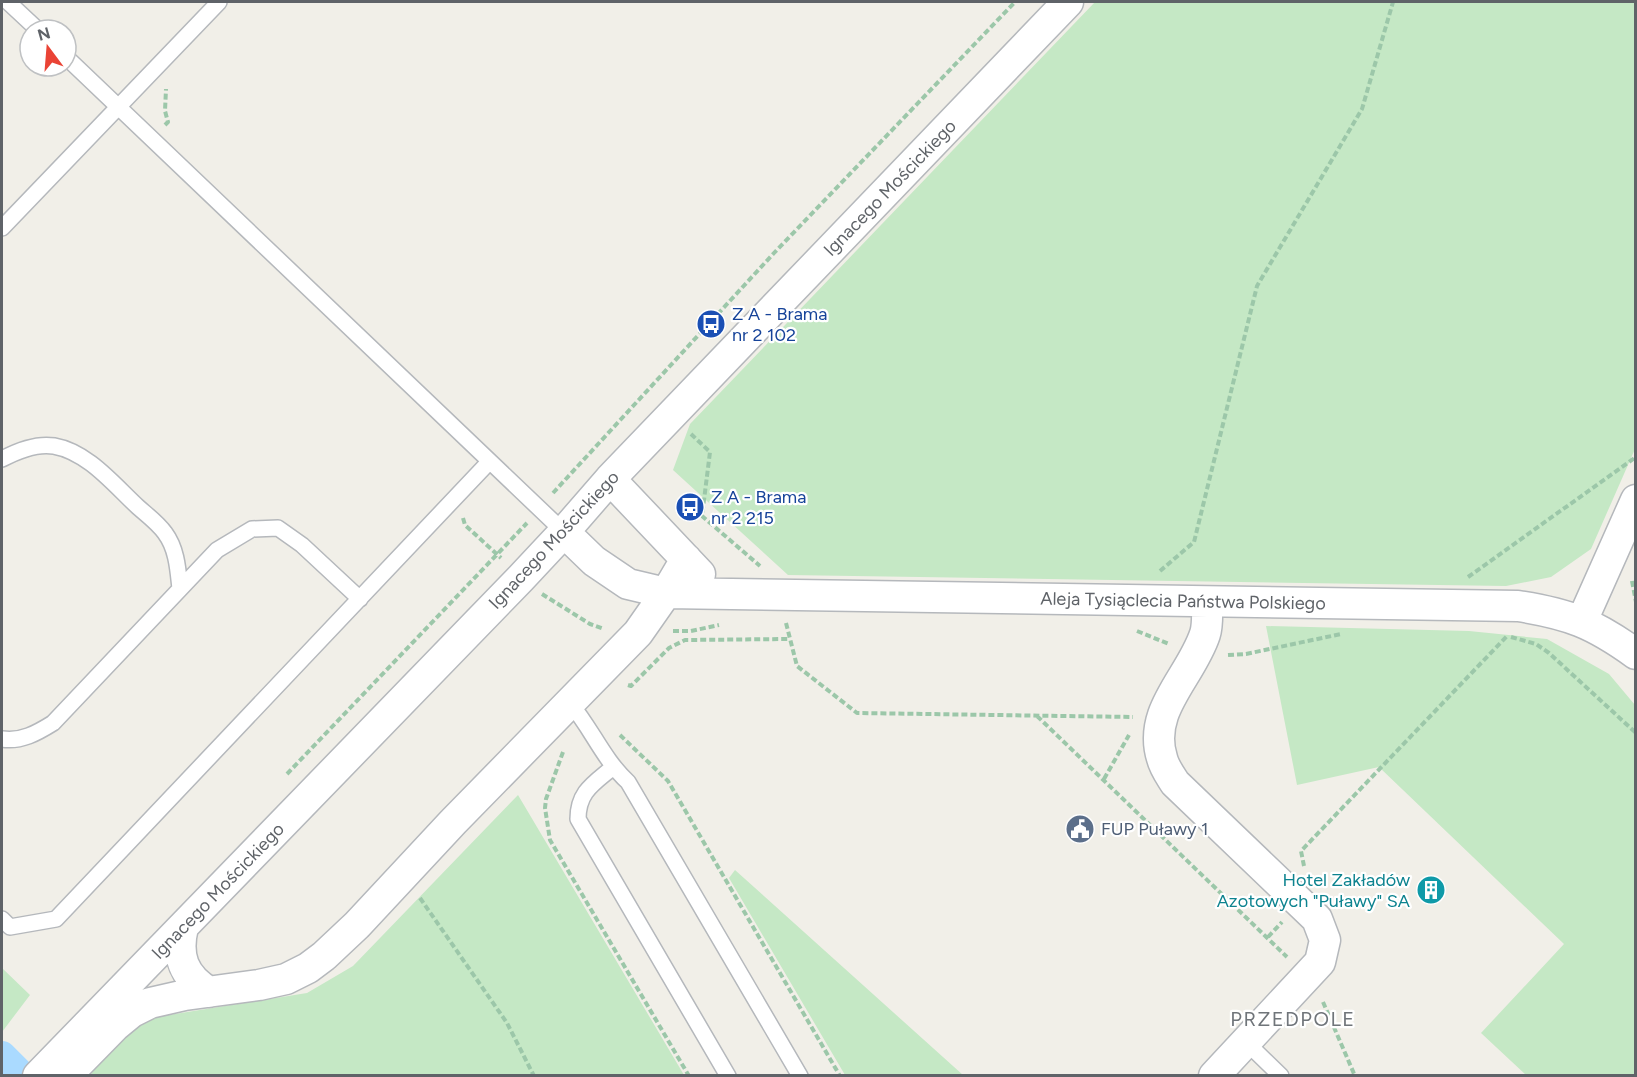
<svg xmlns="http://www.w3.org/2000/svg" width="1637" height="1077" viewBox="0 0 1637 1077" font-family="Figtree,sans-serif">
<rect width="100%" height="100%" fill="#f1efe8"/>
<path fill="#c5e8c5" d="M 1095,2 L 1635,2 L 1635,449 L 1591,549 L 1551,577 L 1506,586 L 788,575 L 673,470 L 690,424 Z
M 1266,626 L 1469,631 L 1547,639 L 1609,674 L 1635,705 L 1635,1075 L 1526,1075 L 1481,1033 L 1564,944 L 1379,767 L 1297,785 Z
M 518,795 L 684,1075 L 90,1076 L 115,1039 L 150,1018 L 307,993 L 353,966 Z
M 735,870 L 963,1075 L 845,1075 L 729,878 Z
M 2,968 L 30,995 L 2,1032 Z"/>
<g fill="none" stroke-linecap="round" stroke-linejoin="round">
<path stroke="#aadaff" stroke-width="28" d="M 2,1055 L 23,1076"/>
<g stroke="#b5b8bc" stroke-width="18">
<path id="lane" d="M 8,2 L 38,30
M 66,57 L 564,532
M 2,228 L 219,2
M 2,459 C 17,451 36,443 54,446 C 88,452 114,485 138,507 C 147,515 158,523 165,533 C 177,549 178,570 180,589
M 570,703 C 592,729 603,759 628,782 L 800,1076
M 2,739 C 21,742 37,733 53,723 L 217,550 L 252,529 L 278,528 L 302,545 L 360,599
M 612,768 C 593,784 578,792 578,819 L 728,1076
M 2,919 L 10,927 L 56,919 L 489,462
M 1246,1042 L 1281,1076"/>
</g>
<g stroke="#b5b8bc" stroke-width="33">
<path id="street" d="M 610,479 L 700,574
M 564,532 L 594,561 L 628,584 L 666,593 L 1518,606 C 1569,614 1593,623 1636,654
M 1207,602 C 1207,612 1208,625 1205,634 C 1191,677 1147,710 1162,758 C 1164,767 1170,775 1175,783 L 1317,919 L 1325,940 L 1320,962 L 1214,1076
M 1582,621 L 1636,500
M 183,927 C 176,956 183,976 209,992
M 38,1076 L 521,578 L 564,532 L 610,479 L 1068,2
M 66,1076 L 115,1026 L 132,1012 L 150,1003 L 185,995 L 259,985 L 286,979 L 308,968 L 324,956 L 357,925 L 453,822 L 638,633 L 666,593 L 686,559"/>
</g>
<path stroke="#9cc7a9" stroke-width="4" stroke-dasharray="6 3" stroke-linecap="butt" d="M 165,125 L 168,122 L 165,111 L 166,89
M 691,434 L 710,452 L 702,516 L 760,566
M 553,493 L 774,253 L 1015,2
M 463,518 L 465,525 L 501,558
M 1160,571 L 1194,542 L 1257,286 L 1362,109 L 1393,2
M 1468,577 L 1636,457
M 1632,581 L 1636,602
M 542,594 L 590,624 L 604,629
M 786,623 L 797,666 L 857,713 L 1133,717
M 673,631 L 691,631 L 719,625
M 1137,631 L 1169,644
M 1511,637 L 1536,644 L 1549,653 L 1636,733
M 1228,655 L 1246,654 L 1341,634
M 628,685 L 631,686 L 669,648 L 685,640 L 790,639
M 1037,716 L 1287,957
M 620,735 L 668,781 L 840,1076
M 563,752 L 546,799 L 545,808 L 550,840 L 689,1076
M 287,774 L 527,523
M 1104,779 L 1129,735
M 1304,866 L 1301,851 L 1507,636
M 420,898 L 507,1023 L 534,1076
M 1268,937 L 1282,922
M 1323,1002 L 1355,1076"/>
<use href="#lane" stroke="#fff" stroke-width="15"/>
<use href="#street" stroke="#fff" stroke-width="30"/>
</g>
<defs>
<g id="bus-disc" transform="scale(1.5)"><circle r="9.5" fill="#1a4fb4" stroke="#fff"/><path d="M-5-6H5V4H4V6H2V4H-2V6H-4V4H-5ZM-3.5-4V0h7V-4ZM-3.5 1.2v1.5H-2V1.2ZM2 1.2v1.5H3.5V1.2Z" fill="#fff"/></g>
<g id="civic-disc" transform="scale(1.5)"><circle r="9.5" fill="#5c6f8a" stroke="#fff"/><path d="M-.6-6.5H3V-4.5H.6V-3L4-1V1h2V6H-6V1h2V-1L-.6-3ZM-1.2 2.5V6h2.4V2.5Z" fill="#fff"/></g>
<g id="building-disc" transform="scale(1.5)"><circle r="9.5" fill="#0f9aa8" stroke="#fff"/><path d="M-4-6H4V6H1V3H-1V6H-4ZM-2.5-4.3h1.7v1.8h-1.7ZM.8-4.3h1.7v1.8H.8ZM-2.5-1h1.7V.8h-1.7ZM.8-1h1.7V.8H.8Z" fill="#fff"/></g>
</defs>
<g fill-rule="evenodd">
<use href="#bus-disc" x="711" y="324"/>
<use href="#bus-disc" x="690" y="507"/>
<use href="#civic-disc" x="1080" y="829"/>
<use href="#building-disc" x="1431" y="890"/>
</g>
<g text-anchor="middle" stroke-width="4.5" stroke-linejoin="round" paint-order="stroke">
<g font-size="18" fill="#5f6368" stroke="#fff">
<text transform="translate(890 188) rotate(-46)" y="6">Ignacego Mościckiego</text>
<text transform="translate(554 540) rotate(-47)" y="6">Ignacego Mościckiego</text>
<text transform="translate(1183 601) rotate(1)" y="6">Aleja Tysiąclecia Państwa Polskiego</text>
<text transform="translate(218 891) rotate(-46)" y="6">Ignacego Mościckiego</text>
</g>
<g font-size="18" fill="#164399" stroke="#fff" text-anchor="start">
<text x="732" y="320">Z A - Brama<tspan x="732" dy="21">nr 2 102</tspan></text>
<text x="711" y="503">Z A - Brama<tspan x="711" dy="21">nr 2 215</tspan></text>
</g>
<g font-size="18" fill="#4e5e75" stroke="#fff" text-anchor="start">
<text x="1101" y="835">FUP Puławy 1</text>
</g>
<g font-size="18" fill="#0d838f" stroke="#fff" text-anchor="end">
<text x="1410" y="886">Hotel Zakładów<tspan x="1410" dy="21">Azotowych "Puławy" SA</tspan></text>
</g>
<g font-size="20" letter-spacing="1.5" fill="#70757a" stroke="#fff">
<text x="1293" y="1026">PRZEDPOLE</text>
</g>
</g>
<rect width="1637" height="1077" fill="none" stroke="#5f6368" stroke-width="6"/>
<g transform="translate(48 48) rotate(344)"><circle r="28" fill="#ffffff" stroke="#bfc1c3" stroke-width="1.5"/>
<path d="M0-4.5L10 22L0 15L-10 22Z" fill="#ea4335"/>
<text y="-9" font-size="16" font-weight="bold" text-anchor="middle" fill="#5f6368">N</text>
</g>
</svg>
